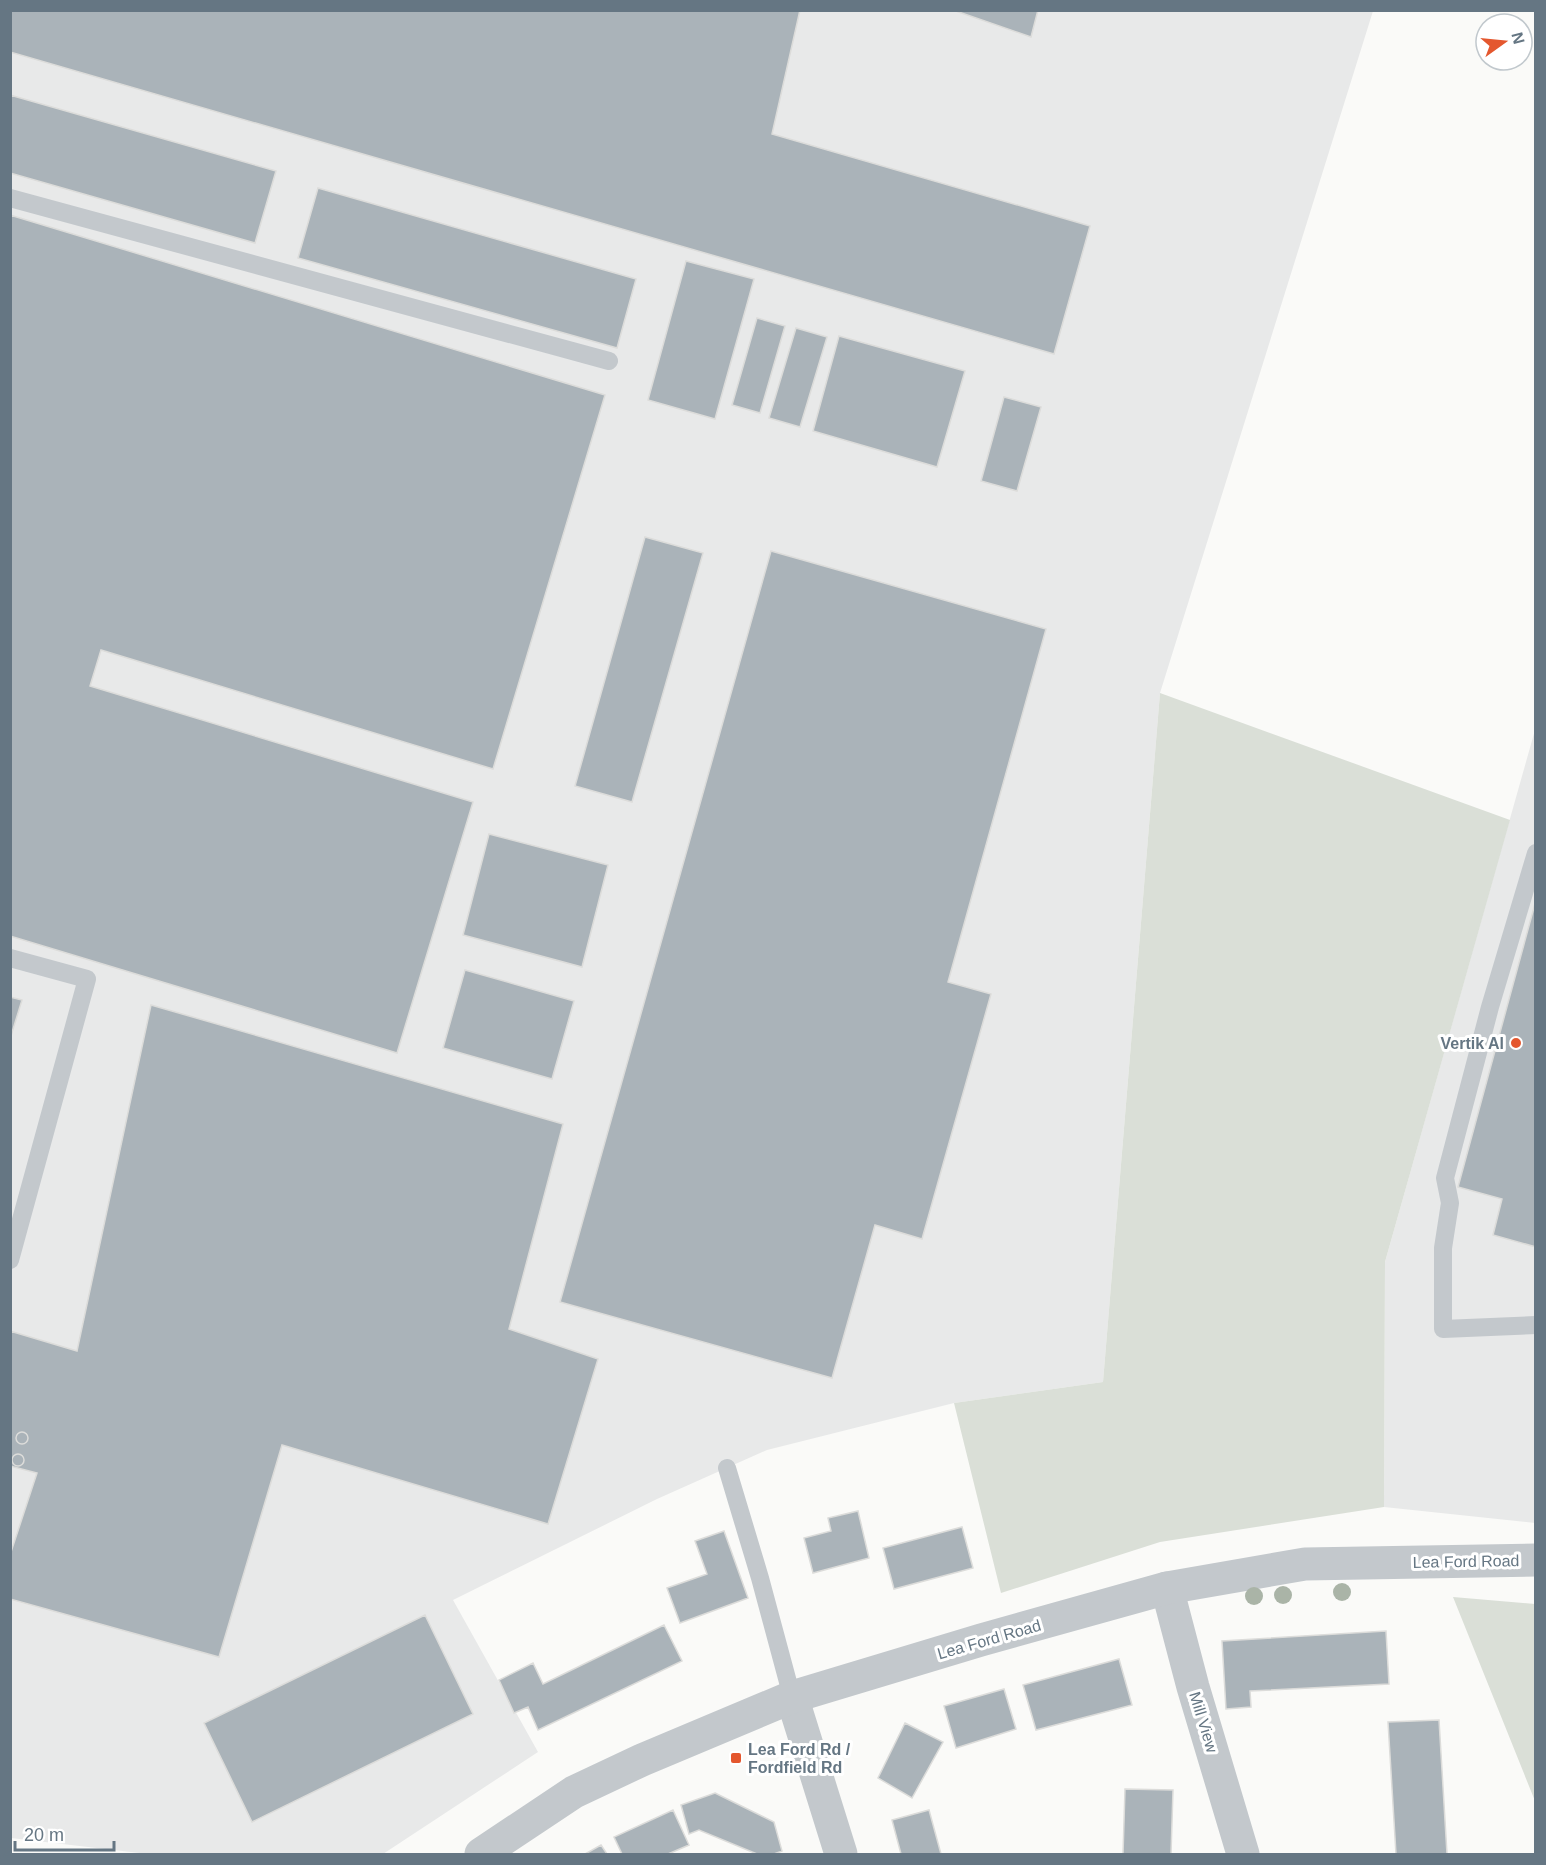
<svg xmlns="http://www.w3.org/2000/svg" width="1546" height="1865" viewBox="0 0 1546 1865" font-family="Arial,sans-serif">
<rect width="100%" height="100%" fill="#fafaf8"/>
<path fill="#e8e9e9" d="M 11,11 L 1373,11 L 1160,693 L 1103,1382 L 954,1403 L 767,1450 L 657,1499 L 453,1600 L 538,1752 L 383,1854 L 148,1854 L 11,1838 Z
M 1535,730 L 1535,1523 L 1384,1507 L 1385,1262 Z"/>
<path fill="#dadfd7" d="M 1160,693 L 1510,820 L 1385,1262 L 1384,1507 L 1160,1542 L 1001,1593 L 954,1403 L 1103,1382 Z
M 1453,1597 L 1535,1604 L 1535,1801 Z"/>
<path fill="#aab3b9" stroke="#dcdcda" stroke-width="1.5" d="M 10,10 L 800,10 L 772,134 L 1090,226 L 1054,354 L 10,52 Z
M 953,10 L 1038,10 L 1031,37 Z
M 10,95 L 276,171 L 255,243 L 10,173 Z
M 318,188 L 636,279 L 617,348 L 298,258 Z
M 10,215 L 605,395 L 493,769 L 101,650 L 90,686 L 473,802 L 397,1053 L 10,936 Z
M 686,261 L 754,279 L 715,419 L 648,400 Z
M 757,318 L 785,326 L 760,413 L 732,405 Z
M 796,328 L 827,337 L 800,427 L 769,418 Z
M 839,336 L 965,371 L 937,467 L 813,431 Z
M 1004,397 L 1041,407 L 1017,491 L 981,481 Z
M 645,537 L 703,553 L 632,802 L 575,786 Z
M 771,551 L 1046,629 L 948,982 L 991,994 L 922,1239 L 875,1225 L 832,1378 L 560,1302 Z
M 489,834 L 608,865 L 582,967 L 463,935 Z
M 1536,900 L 1536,1247 L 1493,1235 L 1502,1199 L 1458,1187 Z
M 465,970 L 574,1001 L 552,1079 L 443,1048 Z
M 10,997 L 22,1000 L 10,1039 Z
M 151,1005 L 563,1124 L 509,1329 L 598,1359 L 548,1524 L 282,1445 L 219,1657 L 10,1599 L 10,1555 L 37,1473 L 10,1466 L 10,1331 L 77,1351 Z
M16 1438a6 6 0 1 1 12 0a6 6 0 1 1-12 0Z
M12 1460a6 6 0 1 1 12 0a6 6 0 1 1-12 0Z
M 858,1511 L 869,1558 L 813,1573 L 804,1538 L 831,1531 L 828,1518 Z
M 962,1527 L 973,1568 L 894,1589 L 883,1548 Z
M 724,1531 L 748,1598 L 680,1623 L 667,1588 L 707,1574 L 695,1541 Z
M 425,1615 L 473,1714 L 252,1822 L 204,1723 Z
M 664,1625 L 682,1661 L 538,1730 L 528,1707 L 514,1713 L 499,1680 L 533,1663 L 543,1684 Z
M 1386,1631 L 1389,1684 L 1250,1691 L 1251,1707 L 1226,1709 L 1222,1641 Z
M 1119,1659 L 1132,1705 L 1036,1730 L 1023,1685 Z
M 1004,1689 L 1016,1729 L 956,1748 L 944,1706 Z
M 1439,1720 L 1447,1854 L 1396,1854 L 1388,1722 Z
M 905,1723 L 943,1742 L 912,1798 L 878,1778 Z
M 1125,1789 L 1173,1790 L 1171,1854 L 1123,1854 Z
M 715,1793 L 774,1822 L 782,1851 L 774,1854 L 757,1854 L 699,1830 L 689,1834 L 681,1805 Z
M 673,1810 L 689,1845 L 668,1854 L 622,1854 L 614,1837 Z
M 929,1810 L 941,1854 L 901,1854 L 892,1820 Z
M 601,1845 L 607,1854 L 585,1854 Z"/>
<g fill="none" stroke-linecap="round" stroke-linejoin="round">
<path stroke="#c3c8cc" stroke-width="18" d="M 10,198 L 609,361
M 1536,853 L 1490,1007 L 1445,1178 L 1450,1203 L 1443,1248 L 1443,1329 L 1536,1325
M 10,958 L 87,979 L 10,1260
M 727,1468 L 760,1578 L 792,1697"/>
<path stroke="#c3c8cc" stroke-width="33" d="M 1167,1588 L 1193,1687 L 1243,1854
M 792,1697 L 841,1854"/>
<path stroke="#c3c8cc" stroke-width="33" d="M 481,1854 L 574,1792 L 642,1760 L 792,1697 L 981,1640 L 1167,1588 L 1305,1564 L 1536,1560"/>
</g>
<g fill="#aab4a7">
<circle cx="1342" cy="1592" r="9"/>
<circle cx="1283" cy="1595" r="9"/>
<circle cx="1254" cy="1596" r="9"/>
</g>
<g fill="#e4572e" stroke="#fff" stroke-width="2">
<circle cx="1516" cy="1043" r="6"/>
<rect x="730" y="1752" width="12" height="12" rx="3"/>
</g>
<g text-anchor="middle" stroke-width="6" stroke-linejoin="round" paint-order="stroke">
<g font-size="16" font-weight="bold" fill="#657683" stroke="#fff" text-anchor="end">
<text x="1504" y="1049">Vertik Al</text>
<text x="748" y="1755" text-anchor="start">Lea Ford Rd /<tspan x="748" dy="18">Fordfield Rd</tspan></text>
</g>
<g font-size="16" fill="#657683" stroke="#fff">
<text transform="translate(1466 1561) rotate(-1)" y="6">Lea Ford Road</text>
<text transform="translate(989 1639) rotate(-16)" y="6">Lea Ford Road</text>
<text transform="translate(1204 1722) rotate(73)" y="6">Mill View</text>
</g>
</g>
<rect width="1546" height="1865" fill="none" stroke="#657683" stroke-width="24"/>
<g transform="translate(1504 42) rotate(75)"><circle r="28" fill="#ffffff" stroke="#c1c8cd" stroke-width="1.5"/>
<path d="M0-4.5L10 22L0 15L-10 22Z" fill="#e4572e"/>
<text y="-9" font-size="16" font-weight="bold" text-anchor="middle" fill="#657683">N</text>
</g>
<path d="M15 1841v9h99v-9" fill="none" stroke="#657683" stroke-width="3"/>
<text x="24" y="1841" font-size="18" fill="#657683" stroke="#ffffff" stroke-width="4.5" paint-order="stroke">20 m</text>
</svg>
